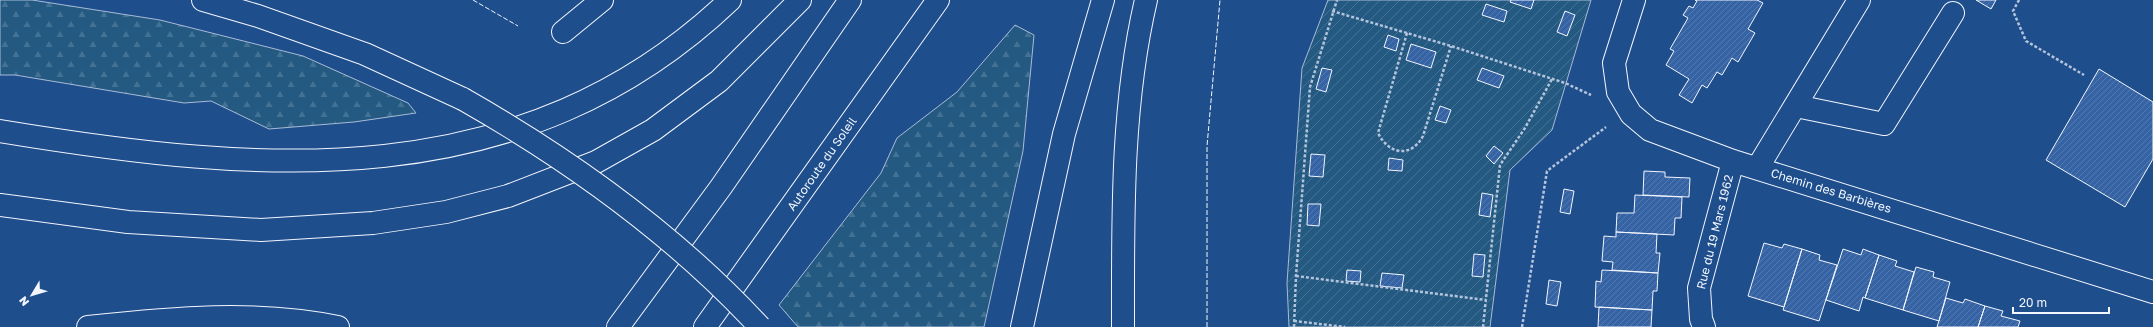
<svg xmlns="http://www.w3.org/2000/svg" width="2153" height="327" viewBox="0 0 2153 327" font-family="'Golos Text',sans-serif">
<defs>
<pattern id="forest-firs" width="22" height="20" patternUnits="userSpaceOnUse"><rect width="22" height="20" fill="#245a82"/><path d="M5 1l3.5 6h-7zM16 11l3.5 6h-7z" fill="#447295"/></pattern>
<pattern id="garden-furrows" width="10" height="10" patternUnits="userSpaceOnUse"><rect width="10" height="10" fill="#245a82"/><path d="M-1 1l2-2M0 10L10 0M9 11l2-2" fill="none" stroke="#447295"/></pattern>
<pattern id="building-hatch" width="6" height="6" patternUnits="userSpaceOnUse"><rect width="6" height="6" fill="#3563a3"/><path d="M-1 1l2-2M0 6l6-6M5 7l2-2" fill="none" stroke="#537ab1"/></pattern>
</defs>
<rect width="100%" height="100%" fill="#1f4e8c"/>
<path fill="url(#forest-firs)" stroke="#a8bbd7" d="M 0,0 L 32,0 L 160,20 L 303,56 L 408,103 L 416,113 L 354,122 L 269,129 L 211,101 L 184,103 L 15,75 L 0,75 Z
M 1015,25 L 1034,35 L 1023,151 L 984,327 L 798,327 L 779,305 L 881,173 L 897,138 L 957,92 Z"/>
<path fill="url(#garden-furrows)" stroke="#a8bbd7" d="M 1328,0 L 1591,0 L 1552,130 L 1510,170 L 1490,327 L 1289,327 L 1287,283 L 1302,68 Z"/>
<path fill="url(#building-hatch)" stroke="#f2f6ff" d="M 1511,0 L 1534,0 L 1531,9 L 1510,2 Z
M 1695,0 L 1757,0 L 1763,3 L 1748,29 L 1755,33 L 1738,62 L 1732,58 L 1722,75 L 1717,72 L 1707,88 L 1702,85 L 1692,103 L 1679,95 L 1689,79 L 1666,65 L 1674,51 L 1670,49 L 1688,18 L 1683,15 L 1689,6 L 1693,8 L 1697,1 Z
M 1976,0 L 1996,0 L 1991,9 Z
M 1486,4 L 1507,11 L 1504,22 L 1482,15 Z
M 1565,11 L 1575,15 L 1567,36 L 1557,32 Z
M 1388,35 L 1399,39 L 1396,51 L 1384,47 Z
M 1411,44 L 1436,52 L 1431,68 L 1406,60 Z
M 1322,68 L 1332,70 L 1326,92 L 1316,89 Z
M 1482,68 L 1504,76 L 1499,88 L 1477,80 Z
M 2099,69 L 2153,102 L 2153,159 L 2125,207 L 2046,160 Z
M 1440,106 L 1451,110 L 1446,123 L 1435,120 Z
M 1494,146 L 1503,153 L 1494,164 L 1486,156 Z
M 1311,154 L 1325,155 L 1323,177 L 1309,176 Z
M 1389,158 L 1403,160 L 1402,171 L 1388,170 Z
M 1644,171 L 1665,172 L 1665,177 L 1690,178 L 1689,197 L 1643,195 Z
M 1564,189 L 1574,191 L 1570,214 L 1560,212 Z
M 1482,193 L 1493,195 L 1490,217 L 1479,215 Z
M 1635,195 L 1682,197 L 1681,218 L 1675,218 L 1674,235 L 1616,232 L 1617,213 L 1634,213 Z
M 1308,204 L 1321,204 L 1319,226 L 1307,225 Z
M 1616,232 L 1657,234 L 1656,253 L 1660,253 L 1658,273 L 1612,270 L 1613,262 L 1602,261 L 1604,236 L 1616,237 Z
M 1764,243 L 1782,248 L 1784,244 L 1802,249 L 1784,307 L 1748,296 Z
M 1802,249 L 1820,255 L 1819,260 L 1837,265 L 1819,321 L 1783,310 Z
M 1843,249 L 1861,255 L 1863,249 L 1879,255 L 1865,298 L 1863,297 L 1859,311 L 1826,300 Z
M 1474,254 L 1485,255 L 1483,277 L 1472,276 Z
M 1879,255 L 1897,261 L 1895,266 L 1914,272 L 1903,310 L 1865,298 Z
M 1916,267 L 1934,272 L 1933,277 L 1950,282 L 1939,321 L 1903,310 Z
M 1347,270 L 1361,271 L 1360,282 L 1346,281 Z
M 1602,270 L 1658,273 L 1657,291 L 1653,291 L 1652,310 L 1595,307 L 1596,281 L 1601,282 Z
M 1382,273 L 1404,275 L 1402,288 L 1380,286 Z
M 1549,280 L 1561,282 L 1557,306 L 1546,304 Z
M 1946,298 L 1963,303 L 1965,299 L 1985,306 L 1978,327 L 1937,327 Z
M 1985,306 L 2003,311 L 2001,316 L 2020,321 L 2018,327 L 1978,327 Z
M 1599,307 L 1652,310 L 1651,327 L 1598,327 Z"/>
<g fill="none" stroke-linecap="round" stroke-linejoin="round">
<g stroke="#f2f6ff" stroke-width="24">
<path id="street" d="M 1634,0 L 1614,63 L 1618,92 L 1631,114 L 1650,130 L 1733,161 L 2153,292
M 563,32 L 602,0
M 1796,106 L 1884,124 L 1953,13
M 1758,167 L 1859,0
M 1704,327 L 1701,319 L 1699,288 L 1733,161"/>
</g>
<g stroke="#f2f6ff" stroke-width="24">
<path id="highway" d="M 203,0 L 258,16 L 365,54 L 463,99
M 0,131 C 261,174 522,198 730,0
M 0,205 L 128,222 L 261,230 L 373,223 L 446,212 L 508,196 L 596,162 L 653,130 L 719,81 L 800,0
M 88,327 C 172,318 255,310 338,327
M 618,327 L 721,187 L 850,0
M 705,327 L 938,0
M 1022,327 L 1064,134 L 1103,0
M 1123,327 C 1123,218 1121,107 1146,0"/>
</g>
<path stroke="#b3c4dc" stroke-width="2.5" stroke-dasharray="3 2" stroke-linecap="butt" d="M 2019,0 L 2013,11 L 2026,41 L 2084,75
M 1332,11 L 1451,46 L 1565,83 L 1591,95
M 1407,33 L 1378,133 C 1389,155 1411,158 1423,136 L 1451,46
M 1296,276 L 1486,300
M 1294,321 L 1345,327
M 1294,327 L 1296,276 L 1310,87 L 1337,0
M 1483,327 L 1500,165 L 1525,128 L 1552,79
M 1522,327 L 1547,171 L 1606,127"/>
<use href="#street" stroke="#1f4e8c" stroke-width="22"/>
<use href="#highway" stroke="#1f4e8c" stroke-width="22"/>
<g stroke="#f2f6ff" stroke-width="24" stroke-linecap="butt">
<path id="highway-bridge" d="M 463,99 C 572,161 675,235 760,327"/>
</g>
<use href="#highway-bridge" stroke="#1f4e8c" stroke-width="22"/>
<path stroke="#f2f6ff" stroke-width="1" stroke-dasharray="5 2" stroke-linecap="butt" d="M 473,0 L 518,26
M 1207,327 L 1207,146 L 1220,0"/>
</g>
<g text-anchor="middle" stroke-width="3" stroke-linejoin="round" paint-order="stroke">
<g font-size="12" fill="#f2f6ff" stroke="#1f4e8c">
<text transform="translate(822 164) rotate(-55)" y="4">Autoroute du Soleil</text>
<text transform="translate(1831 191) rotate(17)" y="4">Chemin des Barbières</text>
<text transform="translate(1715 232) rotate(-76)" y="4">Rue du 19 Mars 1962</text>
</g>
</g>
<g transform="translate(32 295) rotate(232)" stroke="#1f4e8c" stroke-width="3" paint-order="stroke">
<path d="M0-3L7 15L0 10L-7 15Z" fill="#f2f6ff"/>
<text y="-6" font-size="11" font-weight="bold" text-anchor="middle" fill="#f2f6ff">N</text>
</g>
<path d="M2013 307v6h96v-6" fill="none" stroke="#f2f6ff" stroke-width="2"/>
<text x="2019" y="307" font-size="12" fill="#f2f6ff" stroke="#1f4e8c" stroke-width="3" paint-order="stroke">20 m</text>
</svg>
